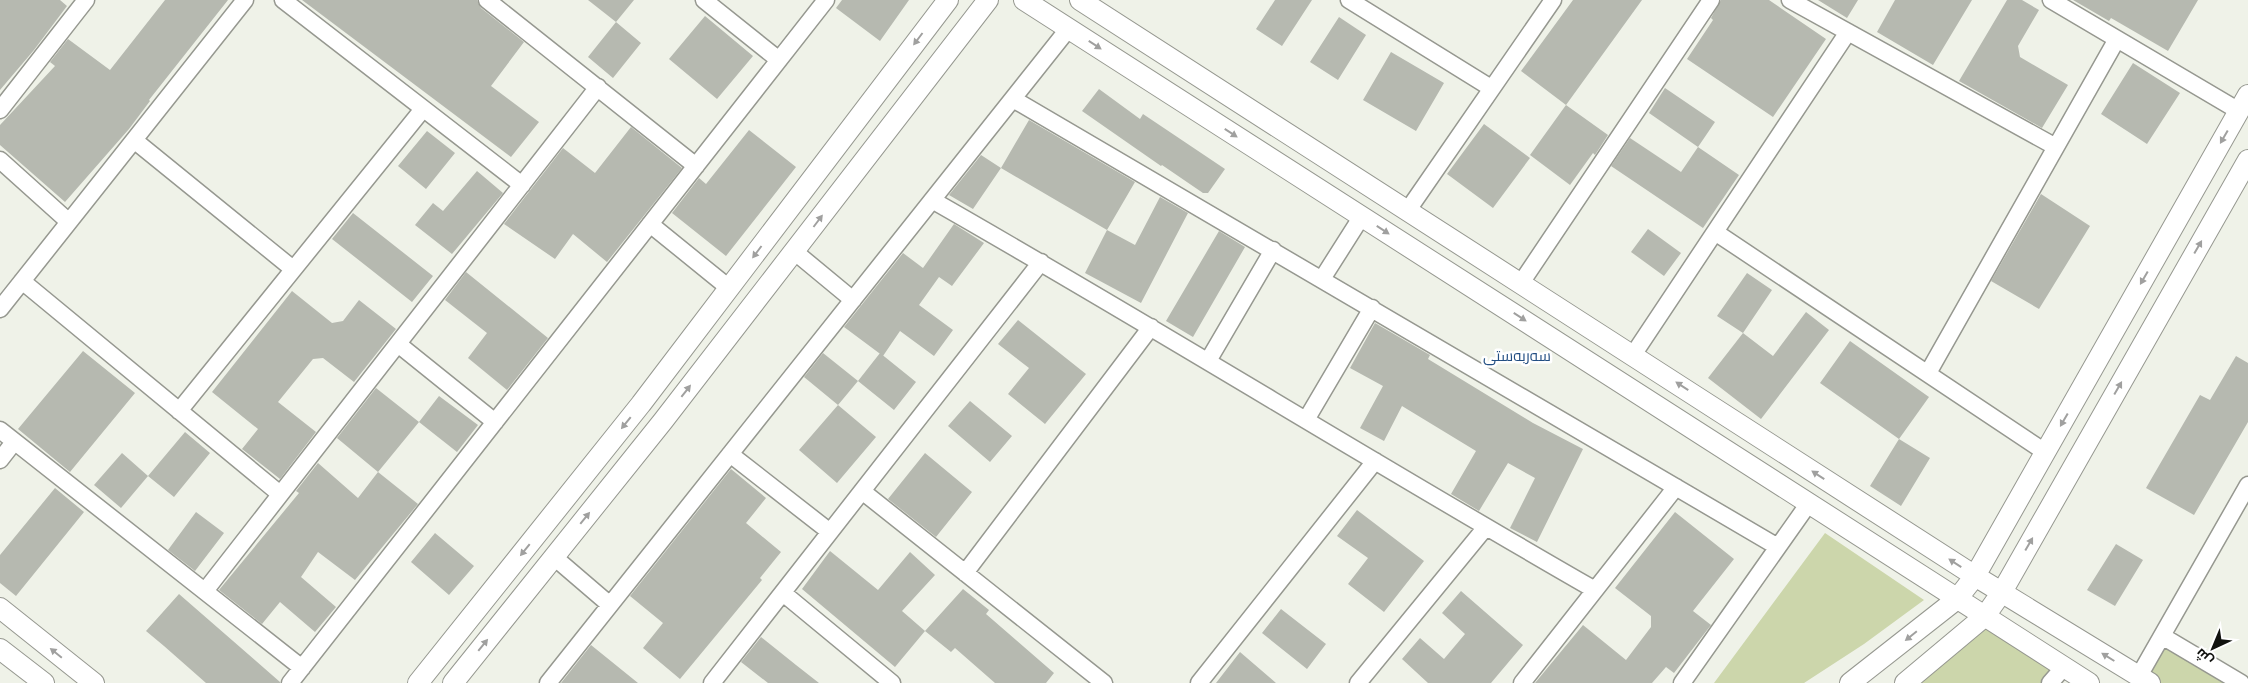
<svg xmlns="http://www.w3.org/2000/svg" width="2248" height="683" viewBox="0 0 2248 683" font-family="'Roboto Condensed',Cairo,sans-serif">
<rect width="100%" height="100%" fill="#eff2e8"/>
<path fill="#ccd6ab" d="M 1825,533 L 1924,600 L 1864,644 L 1804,683 L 1714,683 Z
M 1985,616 L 2064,667 L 2050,683 L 1914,683 Z
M 2162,636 L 2241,683 L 2150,683 L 2139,676 Z"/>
<path fill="#b6b9b0" d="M 0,0 L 60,0 L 67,6 L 34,50 L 0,90 Z
M 165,0 L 228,0 L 149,100 L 150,101 L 129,129 L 65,202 L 0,145 L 0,125 L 55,66 L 50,62 L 68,39 L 110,70 Z
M 302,0 L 477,0 L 481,8 L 524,42 L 491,86 L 539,122 L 511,157 Z
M 588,0 L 634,0 L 616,22 Z
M 842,0 L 909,0 L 880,41 L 836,8 Z
M 1275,0 L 1312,0 L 1282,46 L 1256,29 Z
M 1573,0 L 1642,0 L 1566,105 L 1521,71 Z
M 1721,0 L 1769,0 L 1826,39 L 1773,117 L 1687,59 L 1713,20 L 1711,18 Z
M 1818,0 L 1858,0 L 1847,18 Z
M 1895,0 L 1972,0 L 1933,65 L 1877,32 Z
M 2007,0 L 2022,0 L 2039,10 L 2018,46 L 2020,57 L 2068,85 L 2042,128 L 1959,81 Z
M 2073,0 L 2198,0 L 2168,51 L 2111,18 L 2109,21 Z
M 705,16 L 753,56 L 717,99 L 669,59 Z
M 1339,17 L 1366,35 L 1338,80 L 1310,62 Z
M 616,22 L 641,43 L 613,78 L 588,57 Z
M 1391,52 L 1444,83 L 1416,131 L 1363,100 Z
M 2133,63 L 2180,93 L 2147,144 L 2101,114 Z
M 1665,88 L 1715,122 L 1698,147 L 1649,113 Z
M 1099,89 L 1140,119 L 1143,114 L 1225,169 L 1208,193 L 1203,193 L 1162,165 L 1161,166 L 1082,111 Z
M 1566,105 L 1608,135 L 1595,155 L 1593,153 L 1570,185 L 1530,155 Z
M 1029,120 L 1135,182 L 1107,230 L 1001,168 Z
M 1484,124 L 1530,158 L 1493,208 L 1447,174 Z
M 631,127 L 682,168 L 607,262 L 573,234 L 555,259 L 504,224 L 563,148 L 595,173 Z
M 749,130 L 796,167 L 726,256 L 672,213 L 699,178 L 706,184 Z
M 427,131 L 455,153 L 426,189 L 398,166 Z
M 1630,138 L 1681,172 L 1698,147 L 1739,175 L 1703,228 L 1611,166 Z
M 981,155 L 1001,168 L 973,209 L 949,195 Z
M 477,171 L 503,193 L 452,254 L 415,225 L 433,203 L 443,211 Z
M 2041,194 L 2090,226 L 2039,309 L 1991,281 Z
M 1160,197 L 1188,213 L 1141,303 L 1085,273 L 1107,230 L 1135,245 Z
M 353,213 L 433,276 L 412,302 L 332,239 Z
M 954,224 L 984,243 L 952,286 L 939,277 L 919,305 L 953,330 L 934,356 L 900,331 L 883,356 L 844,327 L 903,253 L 923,268 Z
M 1648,229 L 1681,253 L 1664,276 L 1631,252 Z
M 1219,231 L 1245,247 L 1193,337 L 1166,321 Z
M 466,272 L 548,338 L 507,390 L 468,358 L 487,333 L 445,300 Z
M 1747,273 L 1772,290 L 1743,333 L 1717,316 Z
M 292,291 L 332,323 L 343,321 L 359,300 L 396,329 L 354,382 L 323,358 L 313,359 L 278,402 L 316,432 L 280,479 L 242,449 L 258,429 L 212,392 Z
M 1806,312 L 1829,330 L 1761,419 L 1708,378 L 1743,333 L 1773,356 Z
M 1018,320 L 1086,374 L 1045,424 L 1008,394 L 1029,368 L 998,344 Z
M 1375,323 L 1430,355 L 1428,359 L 1533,423 L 1583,449 L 1537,542 L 1510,528 L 1535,478 L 1508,463 L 1479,511 L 1451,494 L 1476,451 L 1402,406 L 1384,441 L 1360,428 L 1383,386 L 1350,368 Z
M 1850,341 L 1929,397 L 1899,439 L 1820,383 Z
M 83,351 L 135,393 L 70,472 L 18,429 Z
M 823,353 L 858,381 L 838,405 L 804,377 Z
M 880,353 L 916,382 L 894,410 L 858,381 Z
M 2236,356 L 2248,363 L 2248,422 L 2194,515 L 2146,488 L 2200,395 L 2210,400 Z
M 376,388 L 419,422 L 378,472 L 337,438 Z
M 439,396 L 478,425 L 457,452 L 419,422 Z
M 970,401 L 1012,436 L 990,462 L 948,426 Z
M 838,405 L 876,437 L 837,483 L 799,450 Z
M 185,432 L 210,453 L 174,497 L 148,476 Z
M 1899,439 L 1930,458 L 1901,506 L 1870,486 Z
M 122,453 L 148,476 L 121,508 L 94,485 Z
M 925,453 L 972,492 L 936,537 L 888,499 Z
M 318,463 L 358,498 L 378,472 L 418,504 L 355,580 L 318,552 L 301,577 L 336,607 L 315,632 L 280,602 L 262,624 L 219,590 L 299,493 L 296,491 Z
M 731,469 L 766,498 L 746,523 L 781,552 L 760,578 L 762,580 L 680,679 L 643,648 L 663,623 L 630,596 Z
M 55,488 L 84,512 L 16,596 L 0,583 L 0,555 Z
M 1357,510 L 1424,561 L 1384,612 L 1348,584 L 1368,558 L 1337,536 Z
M 196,512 L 224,533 L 195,571 L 168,550 Z
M 1675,512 L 1734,559 L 1693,611 L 1711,625 L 1674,673 L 1666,667 L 1652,683 L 1535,683 L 1583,625 L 1626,660 L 1651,627 L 1651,616 L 1615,588 Z
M 435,533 L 474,566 L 449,595 L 411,562 Z
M 2116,544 L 2143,560 L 2115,606 L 2087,590 Z
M 830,551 L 878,590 L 910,552 L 935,575 L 902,611 L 925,631 L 895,667 L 802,589 Z
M 963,589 L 989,610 L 986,614 L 1054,673 L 1046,683 L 995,683 L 955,648 L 951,652 L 925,631 Z
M 1461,591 L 1523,645 L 1491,683 L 1428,683 L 1402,659 L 1420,638 L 1444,659 L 1465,634 L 1442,613 Z
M 179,594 L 280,682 L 280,683 L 206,683 L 164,646 L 146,631 Z
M 1281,609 L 1326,644 L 1307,669 L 1262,633 Z
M 761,637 L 796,665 L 819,683 L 768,683 L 741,662 Z
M 591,645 L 638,683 L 561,683 Z
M 1240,652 L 1276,683 L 1216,683 Z"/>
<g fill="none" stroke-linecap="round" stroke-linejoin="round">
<g stroke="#969890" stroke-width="19">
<path id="minor" d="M 283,0 L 522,185
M 487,0 L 696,166
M 704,0 L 779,60
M 1349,0 L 1491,88
M 1790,0 L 2056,147
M 2051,0 L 2239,111
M 1013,99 L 1778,547
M 0,110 L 86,0
M 134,140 L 293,269
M 0,160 L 69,222
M 932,200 C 1155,327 1373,463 1595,590
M 1408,210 L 1553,0
M 650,224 L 729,288
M 1715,232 L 2045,452
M 795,252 L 853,300
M 1322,279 L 1362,216
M 22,281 L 280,494
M 1521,283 L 1711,0
M 0,309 L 245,0
M 398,344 L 495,422
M 1633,355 L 1848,32
M 1208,361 L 1273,250
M 1928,373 L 2117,39
M 179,411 L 423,109
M 1306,420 L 1372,308
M 0,430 L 302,668
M 730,454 L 830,532
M 0,460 L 14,442
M 862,491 L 1104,683
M 554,557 L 610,605
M 965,573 L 1151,327
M 205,591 L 598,87
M 783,593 L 892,683
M 2162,636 L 2241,683
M 2139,676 L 2248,485
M 290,683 L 826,0
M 548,683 L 1069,28
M 712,683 L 1041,262
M 1199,683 L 1375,461
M 1358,683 L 1486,527
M 1522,683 L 1676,487
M 1682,683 L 1809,503
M 2050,683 L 2064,667"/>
</g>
<g stroke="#969890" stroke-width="22">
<path id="tertiary" d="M 1024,0 L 2089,683
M 1080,0 L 1975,576 L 2150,683
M 0,608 L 94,683
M 0,649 L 44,683
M 418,683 L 641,404 L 948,0
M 453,683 L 663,421 L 988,0
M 1850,683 L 1957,599 L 1975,576 L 2248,95
M 1905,683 L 1985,616 L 2002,592 L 2248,160"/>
</g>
<use href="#minor" stroke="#fff" stroke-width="16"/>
<use href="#tertiary" stroke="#fff" stroke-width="20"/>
</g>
<defs><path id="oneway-solid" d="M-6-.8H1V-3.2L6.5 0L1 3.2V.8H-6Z" transform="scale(1.25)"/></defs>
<g fill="#a0a09f">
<use href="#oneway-solid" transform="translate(918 39) rotate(127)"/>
<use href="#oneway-solid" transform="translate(1095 45) rotate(33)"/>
<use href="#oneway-solid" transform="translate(1231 133) rotate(33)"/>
<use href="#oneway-solid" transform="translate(2224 137) rotate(120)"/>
<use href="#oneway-solid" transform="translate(818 221) rotate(-53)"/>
<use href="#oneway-solid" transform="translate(1383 230) rotate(33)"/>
<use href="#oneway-solid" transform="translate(2198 247) rotate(-60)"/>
<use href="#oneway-solid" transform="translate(757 252) rotate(127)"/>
<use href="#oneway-solid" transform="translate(2144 278) rotate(120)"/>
<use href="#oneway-solid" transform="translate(1520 317) rotate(33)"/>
<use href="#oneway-solid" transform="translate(1682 386) rotate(-147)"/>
<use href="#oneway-solid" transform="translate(2118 388) rotate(-60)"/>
<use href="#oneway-solid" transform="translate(686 391) rotate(-52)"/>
<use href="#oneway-solid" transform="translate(2064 420) rotate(120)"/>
<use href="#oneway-solid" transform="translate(626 423) rotate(129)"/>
<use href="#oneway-solid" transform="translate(1818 475) rotate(-147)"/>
<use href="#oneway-solid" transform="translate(585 518) rotate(-51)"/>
<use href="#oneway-solid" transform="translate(2029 544) rotate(-60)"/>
<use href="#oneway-solid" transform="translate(525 550) rotate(129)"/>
<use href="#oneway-solid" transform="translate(1955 563) rotate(-147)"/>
<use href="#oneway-solid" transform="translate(1911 636) rotate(141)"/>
<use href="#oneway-solid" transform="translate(483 645) rotate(-51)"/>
<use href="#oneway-solid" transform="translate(56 653) rotate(-141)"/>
<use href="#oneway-solid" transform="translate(2108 657) rotate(-148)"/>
</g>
<g text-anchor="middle" stroke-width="5" stroke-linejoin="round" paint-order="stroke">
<g font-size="15" fill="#224e82" stroke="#fff">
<text x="1517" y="361">سه‌ربه‌ستی</text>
</g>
</g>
<g transform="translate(2213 648) rotate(224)" stroke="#ffffff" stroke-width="4" paint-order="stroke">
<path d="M0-4L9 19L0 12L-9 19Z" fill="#11120f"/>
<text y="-8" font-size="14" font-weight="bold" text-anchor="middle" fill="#11120f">ش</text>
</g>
</svg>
